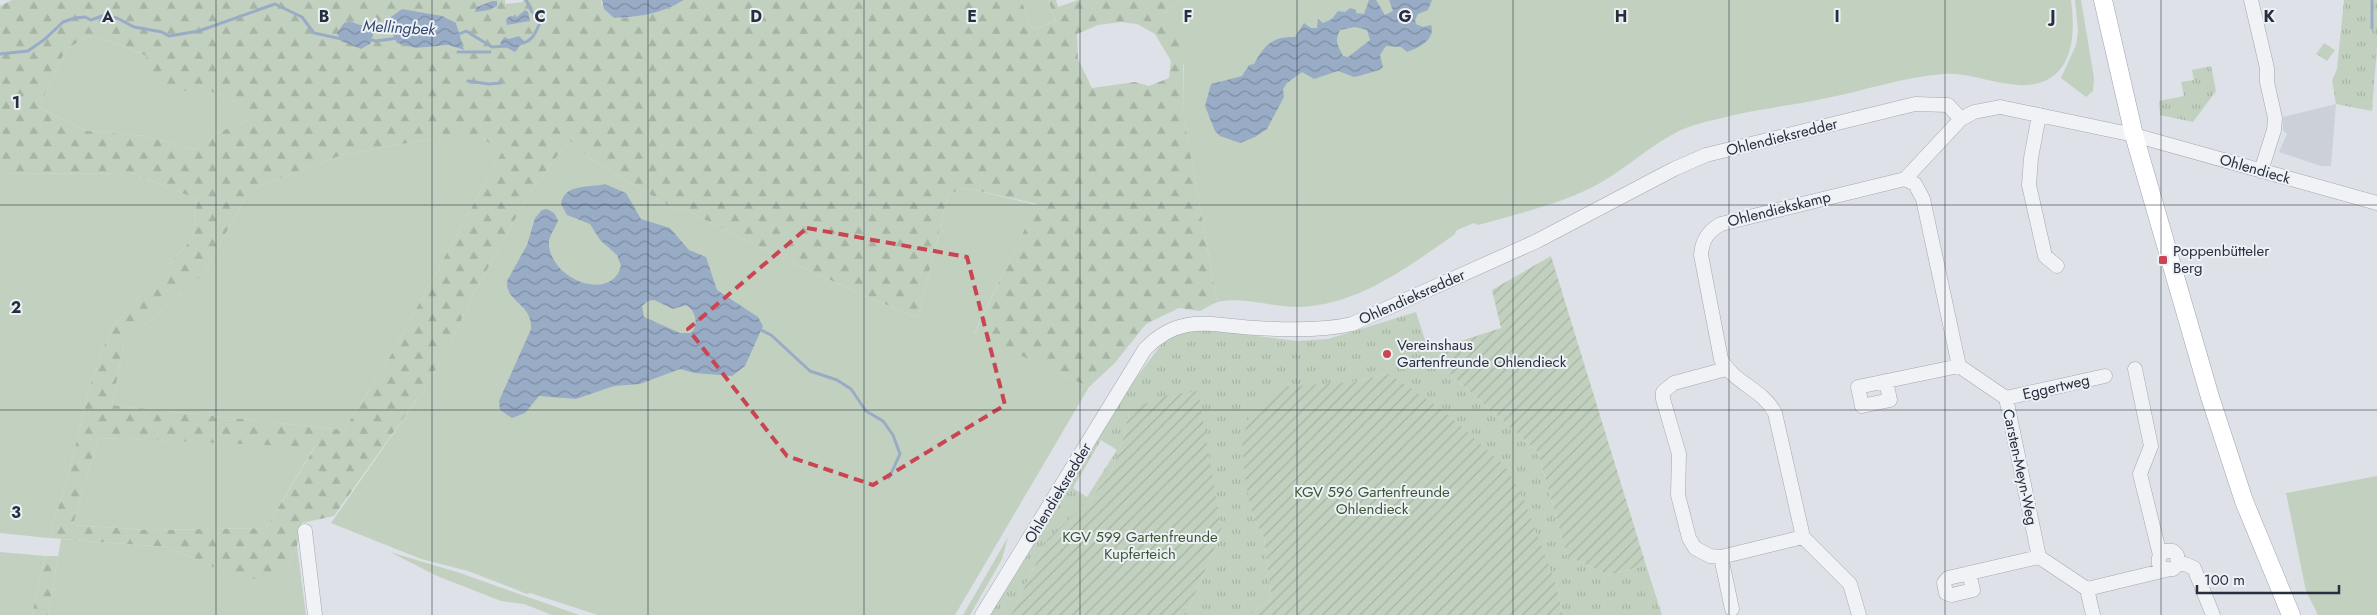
<svg xmlns="http://www.w3.org/2000/svg" width="2377" height="615" viewBox="0 0 2377 615" font-family="Jost,sans-serif">
<defs>
<pattern id="forest-firs" width="22" height="20" patternUnits="userSpaceOnUse" patternTransform="scale(1.25)"><rect width="22" height="20" fill="#c2d1bf"/><path d="M5 1l3.5 6h-7zM16 11l3.5 6h-7z" fill="#a7b4a5"/></pattern>
<pattern id="park-tufts" width="24" height="20" patternUnits="userSpaceOnUse" patternTransform="scale(1.25)"><rect width="24" height="20" fill="#c2d1bf"/><path d="M3 7l-1-3M5 7V3M7 7l1-3M15 17l-1-3M17 17v-4M19 17l1-3" fill="none" stroke="#a7b4a5"/></pattern>
<pattern id="garden-furrows" width="10" height="10" patternUnits="userSpaceOnUse" patternTransform="scale(1.25)"><rect width="10" height="10" fill="#c2d1bf"/><path d="M-1 1l2-2M0 10L10 0M9 11l2-2" fill="none" stroke="#a7b4a5"/></pattern>
<pattern id="water-waves" width="16" height="10" patternUnits="userSpaceOnUse" patternTransform="scale(1.25)"><rect width="16" height="10" fill="#99acc6"/><path d="M0 5q4-4 8 0t8 0" fill="none" stroke="#7d8ca2"/></pattern>
</defs>
<rect width="100%" height="100%" fill="#dee1e7"/>
<path fill="#ccd0d9" d="M 2336,104 L 2331,166 L 2321,166 L 2279,152 L 2287,134 L 2283,130 L 2283,117 Z"/>
<path fill="#c2d1bf" d="M 1021,0 L 1048,0 L 1056,21 L 1033,30 Z
M 1182,0 L 2071,0 C 2075,29 2075,70 2042,82 C 2011,93 1976,72 1945,74 C 1902,77 1864,91 1822,99 C 1789,106 1755,109 1722,118 C 1708,121 1692,125 1679,131 C 1650,145 1627,168 1600,183 C 1567,202 1515,215 1478,225 L 1474,223 L 1457,230 L 1454,235 C 1407,267 1360,304 1301,307 C 1273,308 1245,296 1217,302 L 1184,118 L 1184,65 L 1164,13 Z
M 2075,0 L 2081,0 L 2094,78 L 2093,91 L 2086,97 L 2061,78 L 2076,45 L 2078,31 Z
M 89,36 L 113,42 L 146,56 L 172,91 L 210,91 L 249,107 L 248,120 L 217,133 L 196,150 L 145,136 L 87,131 L 39,107 L 66,49 Z
M 435,138 L 482,138 L 502,152 L 391,355 L 344,430 L 112,405 L 124,343 L 203,274 L 250,190 L 342,155 Z
M 569,140 L 592,160 L 676,210 L 685,209 C 761,250 839,285 918,318 L 948,194 L 966,188 L 1037,205 L 974,333 L 1089,387 L 955,615 L 598,615 L 530,593 L 527,594 L 468,571 L 421,559 L 331,523 L 422,392 L 447,350 L 473,295 L 529,194 Z
M 132,173 L 197,199 L 193,238 L 111,328 L 90,386 L 70,468 L 49,538 L 0,533 L 0,174 Z
M 98,438 L 315,446 L 266,528 L 150,530 L 73,525 Z
M 2377,476 L 2377,615 L 2318,615 L 2306,591 L 2286,493 Z
M 1008,537 L 1002,559 L 970,615 L 963,615 Z
M 61,539 L 166,547 L 218,569 L 289,567 L 297,546 L 306,615 L 48,615 Z
M 0,552 L 45,556 L 32,615 L 0,615 Z
M 390,552 L 460,573 L 579,615 L 552,615 L 524,604 L 501,601 L 437,576 Z"/>
<path fill="url(#forest-firs)" fill-rule="evenodd" d="M 12,0 L 505,0 L 505,4 L 523,2 L 523,0 L 602,0 L 601,3 L 614,18 C 639,17 662,14 684,0 L 1021,0 L 1033,30 L 1056,21 L 1048,0 L 1056,0 L 1058,7 L 1078,0 L 1182,0 L 1164,13 L 1183,39 L 1184,118 L 1217,302 L 1200,311 L 1179,308 L 1146,324 L 1114,364 L 1089,387 L 974,334 L 1037,204 L 966,188 L 948,194 L 918,318 C 839,285 761,250 685,209 L 676,210 L 592,160 L 569,140 L 529,194 L 473,295 L 447,350 L 422,392 L 334,516 L 302,523 L 297,546 L 289,567 L 256,579 L 218,569 L 166,547 L 49,538 L 70,468 L 90,386 L 111,328 L 193,238 L 197,199 L 132,173 L 0,174 L 0,6 ZM 350,21 L 360,25 L 351,44 L 341,41 ZM 1121,22 L 1137,24 L 1155,34 L 1171,61 L 1169,78 L 1149,86 L 1135,82 L 1092,88 L 1078,59 L 1077,34 L 1098,25 ZM 456,23 L 463,50 L 448,45 L 415,48 ZM 89,36 L 113,42 L 146,56 L 148,75 L 172,91 L 210,91 L 248,107 L 248,120 L 217,133 L 196,150 L 145,136 L 87,131 L 39,107 L 66,49 ZM 435,138 L 482,138 L 502,152 L 391,355 L 344,430 L 112,405 L 124,343 L 203,274 L 250,190 L 342,155 ZM 98,438 L 315,447 L 266,528 L 150,530 L 73,525 Z
M 45,556 L 58,556 L 48,615 L 32,615 Z"/>
<path fill="url(#park-tufts)" fill-rule="evenodd" d="M 2344,0 L 2377,0 L 2377,47 L 2372,111 L 2336,104 L 2332,80 L 2337,69 Z
M 2324,43 L 2335,50 L 2327,61 L 2316,54 Z
M 2211,66 L 2216,91 L 2193,122 L 2160,115 L 2159,101 L 2184,96 L 2181,82 L 2194,80 L 2192,70 Z
M 1416,312 L 1428,349 L 1442,347 L 1437,362 L 1538,452 L 1567,556 L 1609,575 L 1646,565 L 1662,615 L 1563,615 L 1556,584 L 1389,374 L 1352,382 L 1242,443 L 1252,514 L 1264,538 L 1271,593 L 1269,602 L 1250,612 L 1251,615 L 1186,615 L 1222,531 L 1197,392 L 1129,411 L 1125,434 L 1111,472 L 1093,496 L 1047,540 L 1011,615 L 988,615 L 1125,393 L 1163,342 L 1194,328 L 1297,341 L 1328,339 ZM 1101,440 L 1117,450 L 1087,497 L 1073,488 Z"/>
<path fill="url(#garden-furrows)" d="M 1551,256 L 1646,565 L 1609,575 L 1567,556 L 1538,452 L 1437,362 L 1442,347 L 1501,328 L 1492,290 Z
M 1389,374 L 1440,408 L 1505,466 L 1524,500 L 1556,584 L 1563,615 L 1251,615 L 1250,612 L 1269,602 L 1271,593 L 1264,538 L 1252,514 L 1245,478 L 1242,443 L 1248,420 L 1259,405 L 1281,387 L 1352,382 Z
M 1198,391 L 1222,531 L 1186,615 L 1011,615 L 1047,540 L 1093,496 L 1111,472 L 1125,434 L 1129,411 L 1163,396 Z"/>
<path fill="url(#water-waves)" fill-rule="evenodd" d="M 602,0 L 684,0 C 662,14 639,17 614,18 L 604,9 Z
M 1369,0 L 1376,0 L 1385,15 L 1393,11 L 1389,0 L 1432,0 L 1428,10 L 1418,14 L 1415,20 L 1416,24 L 1423,27 L 1431,25 C 1436,40 1418,48 1407,52 L 1401,47 L 1386,46 L 1380,55 L 1383,67 L 1379,70 L 1359,76 L 1354,77 L 1338,71 L 1314,79 L 1302,72 L 1287,83 L 1283,89 L 1284,97 L 1267,129 L 1255,137 L 1240,143 L 1220,136 L 1215,131 L 1205,106 L 1211,84 L 1242,76 L 1249,65 L 1254,64 C 1264,45 1273,36 1295,37 L 1304,23 L 1311,28 L 1317,28 L 1318,19 L 1323,23 L 1332,19 L 1338,11 L 1345,12 L 1350,8 L 1356,10 L 1356,13 L 1364,14 ZM 1355,27 L 1367,30 L 1370,40 L 1348,57 L 1343,56 C 1338,45 1334,42 1340,30 Z
M 492,1 L 497,1 L 497,6 L 489,10 L 475,12 L 477,7 Z
M 402,9 L 442,16 L 456,23 L 464,50 L 448,45 L 416,48 L 397,43 L 391,31 L 391,17 Z
M 525,10 L 528,12 L 530,21 L 507,25 L 506,19 L 510,16 L 517,17 Z
M 350,21 L 360,25 L 368,24 L 374,32 L 370,44 L 361,49 L 341,41 L 337,33 L 344,23 Z
M 519,36 L 524,41 L 515,52 L 500,44 L 504,37 L 509,39 Z
M 605,184 L 626,193 L 641,219 L 670,228 L 689,250 L 706,257 L 717,290 L 758,317 L 763,326 L 745,366 L 732,376 L 694,373 L 680,369 L 640,384 L 614,386 L 576,399 L 539,396 L 525,413 L 512,418 L 500,410 L 499,401 L 531,329 C 533,304 505,302 507,281 L 527,245 L 535,218 L 542,210 L 547,209 L 554,213 L 558,220 C 556,228 548,236 549,245 C 552,281 612,302 621,266 L 617,255 L 600,240 L 590,224 L 567,215 L 561,204 C 564,183 590,188 605,184 ZM 654,300 L 673,309 L 686,305 C 696,311 699,324 691,333 L 680,333 L 644,317 L 642,306 L 648,301 Z"/>
<g fill="none" stroke-linecap="round" stroke-linejoin="round">
<path stroke="#99acc6" stroke-width="3" d="M 2372,0 L 2372,28
M 457,35 L 466,31 L 492,47 L 508,46
M 367,39 L 376,41 L 398,38
M 519,44 C 533,42 536,32 541,20 L 532,12 L 526,0
M 458,52 L 490,52
M 0,54 L 28,51 L 45,39 L 63,22 L 75,18 L 85,17 L 91,20 L 102,16 L 117,18 L 134,27 L 162,32 L 169,36 L 199,31 L 275,4 L 302,17 L 314,33 L 342,39
M 468,81 L 489,84 L 501,83
M 761,330 L 771,335 L 810,371 L 837,380 L 851,389 L 866,411 L 883,421 L 893,435 L 900,454 L 889,478"/>
<g stroke="#a3a8b1" stroke-width="15">
<path id="minor" d="M 2251,0 L 2267,68 L 2267,82 L 2275,118 L 2274,130 L 2261,171
M 2039,115 L 2031,158 L 2029,185 L 2045,256 L 2057,266
M 1905,179 L 1915,184 L 1923,199 L 1959,366 L 2006,398 L 2039,557 L 2087,589 L 2093,615
M 1726,369 L 1674,383 L 1663,392 L 1663,399 L 1679,454 L 1678,495 L 1689,538 L 1695,548 L 1710,556 L 1721,557 L 1803,537
M 2135,369 L 2151,446 L 2140,474 L 2160,555
M 1886,381 L 1890,400 L 1862,406 L 1858,387 L 1959,366
M 2006,398 L 2105,376
M 305,531 L 315,615
M 1721,557 L 1732,609
M 2178,564 L 2177,555 L 2173,551 L 2164,551 C 2153,561 2160,571 2173,569 L 2178,564 L 2185,564 L 2194,568 L 2213,615
M 1969,573 L 1973,590 L 1952,595 L 1946,593 L 1944,583 L 1948,578 L 2039,557
M 2087,589 L 2166,570
M 982,615 L 1145,349 C 1181,312 1212,326 1256,328 C 1287,330 1322,331 1352,324 L 1537,241 L 1674,169 L 1706,155 L 1915,104 L 1948,105 L 1961,119
M 1859,615 L 1850,584 L 1803,537 L 1775,413 C 1763,389 1733,383 1721,359 L 1701,255 C 1702,240 1708,231 1721,224 L 1905,179 L 1961,119 L 1974,112 L 2000,107 L 2134,135 L 2377,203"/>
</g>
<g stroke="#9da4b2" stroke-width="19">
<path id="major" d="M 2103,0 L 2134,135 L 2210,397 L 2244,501 L 2291,615"/>
</g>
<use href="#minor" stroke="#f0f2f5" stroke-width="14"/>
<use href="#major" stroke="#fff" stroke-width="18"/>
</g>
<path fill="none" stroke="#ca4551" stroke-width="4" stroke-dasharray="10 6" stroke-linejoin="round" d="M 807,228 L 967,257 L 1005,405 L 873,485 L 787,456 L 688,329 Z"/>
<path fill="none" stroke="#272e3d" stroke-width="1" stroke-opacity="0.55" d="M 216,0 L 216,615M 432,0 L 432,615M 648,0 L 648,615M 864,0 L 864,615M 1080,0 L 1080,615M 1297,0 L 1297,615M 1513,0 L 1513,615M 1729,0 L 1729,615M 1945,0 L 1945,615M 2161,0 L 2161,615M 0,205 L 2377,205M 0,410 L 2377,410"/>
<g fill="#ca4551" stroke="#edf0f5" stroke-width="2">
<rect x="2158" y="255" width="10" height="10" rx="2.5"/>
<circle cx="1387" cy="354" r="5"/>
</g>
<g text-anchor="middle" stroke-width="4" stroke-linejoin="round" paint-order="stroke">
<g font-size="15" fill="#272e3d" stroke="#edf0f5">
<text transform="translate(1782 137) rotate(-14)" y="5">Ohlendieksredder</text>
<text transform="translate(2255 169) rotate(16)" y="5">Ohlendieck</text>
<text transform="translate(1779 209) rotate(-14)" y="5">Ohlendiekskamp</text>
<text transform="translate(1412 297) rotate(-24)" y="5">Ohlendieksredder</text>
<text transform="translate(2056 387) rotate(-13)" y="5">Eggertweg</text>
<text transform="translate(2020 467) rotate(78)" y="5">Carsten-Meyn-Weg</text>
<text transform="translate(1058 493) rotate(-59)" y="5">Ohlendieksredder</text>
</g>
<g font-size="15" fill="#272e3d" stroke="#edf0f5" text-anchor="start">
<text x="2173" y="256">Poppenbütteler<tspan x="2173" dy="17">Berg</tspan></text>
<text x="1397" y="350">Vereinshaus<tspan x="1397" dy="17">Gartenfreunde Ohlendieck</tspan></text>
</g>
<g font-size="15" fill="#3a5835" stroke="#edf0f5">
<text x="1372" y="497">KGV 596 Gartenfreunde<tspan x="1372" dy="17">Ohlendieck</tspan></text>
<text x="1140" y="542">KGV 599 Gartenfreunde<tspan x="1140" dy="17">Kupferteich</tspan></text>
</g>
<g font-size="16" font-style="italic" fill="#334a70" stroke="#edf0f5">
<text transform="translate(399 27) rotate(3)" y="6">Mellingbek</text>
</g>
</g>
<g font-size="16" text-anchor="middle" font-weight="bold" fill="#272e3d" stroke="#edf0f5" stroke-width="4" stroke-linejoin="round" paint-order="stroke">
<text x="108" y="22">A</text>
<text x="324" y="22">B</text>
<text x="540" y="22">C</text>
<text x="756" y="22">D</text>
<text x="972" y="22">E</text>
<text x="1188" y="22">F</text>
<text x="1405" y="22">G</text>
<text x="1621" y="22">H</text>
<text x="1837" y="22">I</text>
<text x="2053" y="22">J</text>
<text x="2269" y="22">K</text>
<text x="16" y="108">1</text>
<text x="16" y="313">2</text>
<text x="16" y="518">3</text>
</g>
<path d="M2197 585v8h142v-8" fill="none" stroke="#272e3d" stroke-width="2.5"/>
<text x="2204" y="585" font-size="15" fill="#272e3d" stroke="#edf0f5" stroke-width="4" paint-order="stroke">100 m</text>
</svg>
